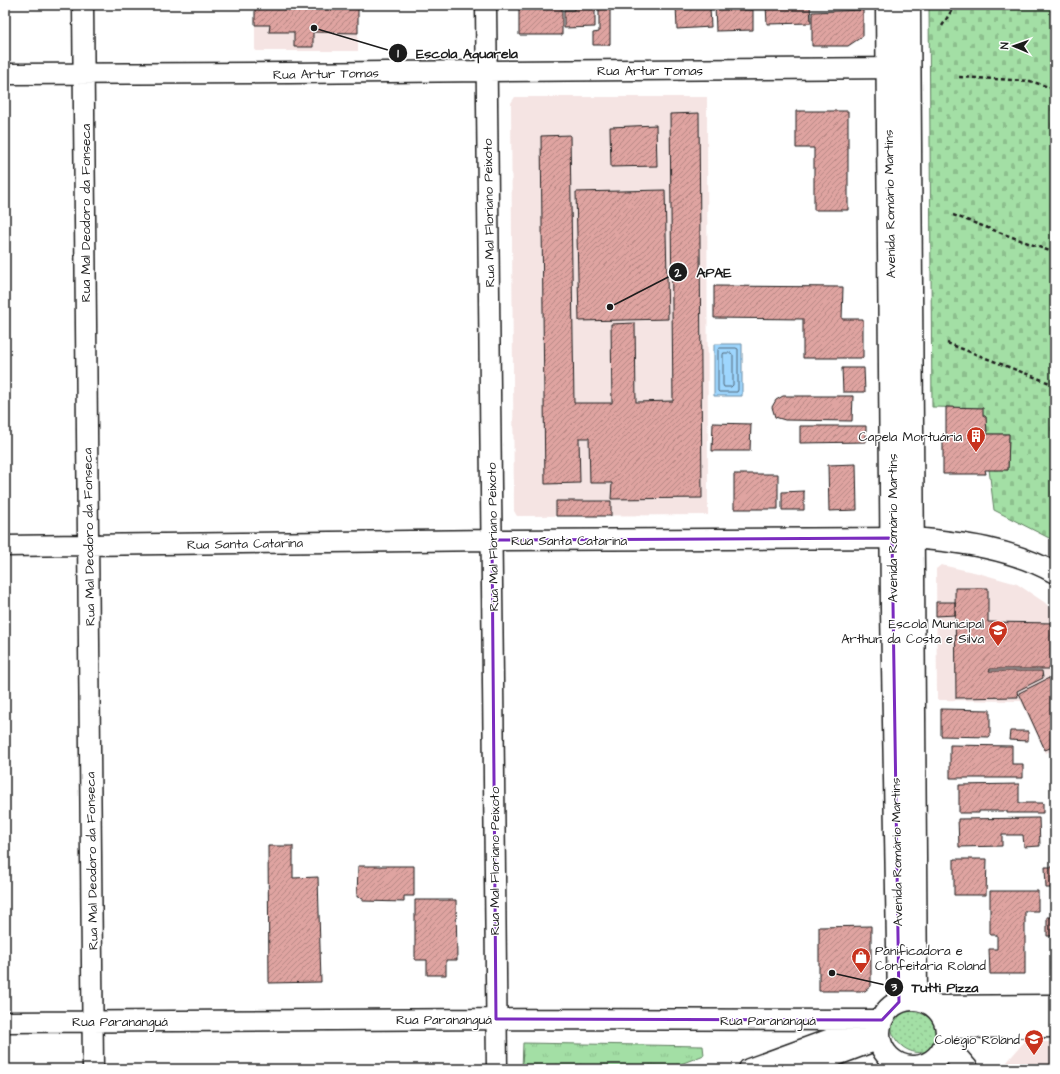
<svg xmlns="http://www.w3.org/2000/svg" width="1060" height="1074" viewBox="0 0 1060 1074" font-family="'Architects Daughter',sans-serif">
<defs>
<pattern id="grass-dots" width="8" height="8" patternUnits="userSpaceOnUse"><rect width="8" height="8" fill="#a3dfa5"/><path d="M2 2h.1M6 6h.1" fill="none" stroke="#8cbf8d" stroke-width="1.8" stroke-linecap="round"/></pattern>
<pattern id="cemetery-stones" width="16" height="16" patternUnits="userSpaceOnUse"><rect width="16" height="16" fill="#a3dfa5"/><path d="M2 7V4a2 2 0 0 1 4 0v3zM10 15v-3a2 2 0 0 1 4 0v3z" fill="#8cbf8d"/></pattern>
<pattern id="park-tufts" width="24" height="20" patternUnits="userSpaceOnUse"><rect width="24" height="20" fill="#a3dfa5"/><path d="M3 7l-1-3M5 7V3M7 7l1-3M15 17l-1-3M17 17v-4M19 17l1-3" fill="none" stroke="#8cbf8d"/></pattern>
<pattern id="building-hatch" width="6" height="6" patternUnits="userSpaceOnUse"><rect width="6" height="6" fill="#dfa4a1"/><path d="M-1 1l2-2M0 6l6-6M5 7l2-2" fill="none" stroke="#b48582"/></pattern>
</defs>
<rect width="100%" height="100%" fill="#fff"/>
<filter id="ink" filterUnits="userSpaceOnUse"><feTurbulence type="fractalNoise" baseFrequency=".025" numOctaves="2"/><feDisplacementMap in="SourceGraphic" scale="8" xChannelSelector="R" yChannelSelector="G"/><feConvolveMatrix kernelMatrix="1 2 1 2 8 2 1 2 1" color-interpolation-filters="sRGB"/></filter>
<g filter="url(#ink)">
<path fill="#f5e4e3" d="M 255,5 L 358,5 L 358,51 L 255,51 Z
M 515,97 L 707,97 L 708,515 L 517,516 L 514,511 L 511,103 Z
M 941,565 L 978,573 L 1017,584 L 1044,602 L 1055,612 L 1055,749 L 1046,753 L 1021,701 L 937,700 L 936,569 Z
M 1024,1042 L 1055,1042 L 1055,1069 L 1001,1069 Z"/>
<path fill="url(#grass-dots)" stroke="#607e60" d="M 905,1011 C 914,1011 922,1012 929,1018 C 937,1025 941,1043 929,1050 C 903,1063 874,1021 905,1011 Z"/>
<path fill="url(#cemetery-stones)" stroke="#607e60" d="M 929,5 L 1055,5 L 1055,541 L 994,510 L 989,469 L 1008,470 L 1009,434 L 987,434 L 986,417 L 983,415 L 982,408 L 932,407 Z"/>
<path fill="url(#park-tufts)" stroke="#607e60" d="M 523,1043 L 703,1046 L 704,1055 L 668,1069 L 522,1069 Z"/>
<path fill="#9ed6fe" stroke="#6a8ca4" d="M 714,344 L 742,344 L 742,396 L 714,396 Z"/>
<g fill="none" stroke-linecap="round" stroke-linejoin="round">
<path stroke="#506676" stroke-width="1" d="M 720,348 L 736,348 L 738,349 L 738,390 L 737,392 L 719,392 L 718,391 L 718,350 Z
M 724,353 L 731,353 L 733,355 L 733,385 L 731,387 L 724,387 L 723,385 L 723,355 Z"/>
</g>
<path fill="url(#building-hatch)" stroke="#1c1c1c" d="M 255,5 L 358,5 L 358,33 L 313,32 L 313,47 L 294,47 L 294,32 L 269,32 L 270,25 L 255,25 Z
M 519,5 L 562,5 L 562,35 L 519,35 Z
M 574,5 L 595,5 L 595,27 L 564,28 L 564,10 L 574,10 Z
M 599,5 L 610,5 L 610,45 L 593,45 L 593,33 L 599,32 Z
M 625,5 L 640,5 L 640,7 L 625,8 Z
M 676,5 L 703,5 L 703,8 L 710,8 L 711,27 L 677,29 Z
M 715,5 L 743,5 L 743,10 L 753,10 L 753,30 L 716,31 Z
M 766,5 L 810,5 L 811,23 L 767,24 Z
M 863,10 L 863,36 L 848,46 L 812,46 L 812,12 Z
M 796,111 L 848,111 L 848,210 L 814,210 L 814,148 L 796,148 Z
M 699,113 L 702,498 L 611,499 L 612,483 L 590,483 L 589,438 L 579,438 L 580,483 L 545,484 L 541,136 L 570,135 L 574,403 L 612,403 L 611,324 L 635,323 L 636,402 L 673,401 L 670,114 Z
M 656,125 L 657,166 L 611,167 L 610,127 Z
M 665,190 L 668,319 L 579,321 L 576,192 Z
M 714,286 L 843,287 L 842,319 L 863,319 L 863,358 L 803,358 L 803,319 L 714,318 Z
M 842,368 L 864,368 L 865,392 L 843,392 Z
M 783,396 L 853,396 L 852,421 L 785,420 L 775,417 L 772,407 L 776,400 Z
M 946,407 L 983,408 L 983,415 L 986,417 L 987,434 L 1009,434 L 1008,470 L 985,470 L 986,474 L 943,474 L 943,438 L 946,437 Z
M 713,423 L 751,424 L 750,451 L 712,451 Z
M 800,426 L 866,426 L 866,442 L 800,443 Z
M 856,464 L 857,510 L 829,511 L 828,465 Z
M 734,474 L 778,474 L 778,509 L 734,509 Z
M 804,491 L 804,510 L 782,510 L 782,492 Z
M 556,501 L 611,501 L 611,516 L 556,516 Z
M 955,588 L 988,588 L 988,622 L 1055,623 L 1055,669 L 990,669 L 989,671 L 1042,671 L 1043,678 L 1017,691 L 1018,697 L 956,698 Z
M 936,602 L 955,602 L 955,615 L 936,616 Z
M 1055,675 L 1055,746 L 1045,750 L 1019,693 Z
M 941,709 L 990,710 L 990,737 L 941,736 Z
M 1010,731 L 1028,731 L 1028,741 L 1009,740 Z
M 950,745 L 1012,746 L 1012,764 L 1023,764 L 1023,778 L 950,778 Z
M 1019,784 L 1019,803 L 1043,803 L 1043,813 L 1007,813 L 1007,811 L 979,811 L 979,813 L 959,813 L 959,785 Z
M 1039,818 L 1040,846 L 1024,847 L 1023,835 L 1002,835 L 1002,846 L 959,847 L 958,819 Z
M 268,846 L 293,846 L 293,878 L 318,877 L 321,982 L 269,983 Z
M 954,859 L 987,859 L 986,895 L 954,895 Z
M 358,866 L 414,866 L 414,896 L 404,896 L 404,902 L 363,901 L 363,898 L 357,897 Z
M 1045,867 L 1055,867 L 1055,888 L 1046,888 Z
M 990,891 L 1038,891 L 1038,911 L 1025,911 L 1025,974 L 990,974 L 989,949 L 997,949 L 997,935 L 990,935 Z
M 415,900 L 456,900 L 457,960 L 446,960 L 446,975 L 427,975 L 427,960 L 415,960 Z
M 1047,917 L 1055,917 L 1055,936 L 1047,936 Z
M 871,926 L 871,986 L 865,991 L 819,991 L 819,927 Z"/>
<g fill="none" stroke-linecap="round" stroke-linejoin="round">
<g stroke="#1c1c1c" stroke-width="23">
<path id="street" d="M 83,5 L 93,1069
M 486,5 L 497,1069
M 5,74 L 290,73 L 487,71 L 903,68
M 5,546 L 492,540 L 913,538 C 961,542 1013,549 1055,573
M 5,1022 L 496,1019 L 882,1020
M 749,1069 L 869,1025
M 800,1069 L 880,1039"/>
</g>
<g stroke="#1c1c1c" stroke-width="25">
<path id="secondary" d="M 887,5 L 892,609 L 899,1002
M 909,5 L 916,999
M879 1033a34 34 0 1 1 68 0a34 34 0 1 1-68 0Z
M 935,1007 L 1055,1006
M 947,1027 L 1055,1026
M 945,1044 L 967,1069"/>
</g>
<path stroke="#1c1c1c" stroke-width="2.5" stroke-dasharray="4 3" stroke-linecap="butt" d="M 942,26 L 955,5
M 959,77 L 1030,81 L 1055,89
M 953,215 L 1055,253
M 947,343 L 1055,385"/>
<use href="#street" stroke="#fff" stroke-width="20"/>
<use href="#secondary" stroke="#fff" stroke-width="22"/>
</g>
</g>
<path fill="none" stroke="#7b2cbf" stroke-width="3" stroke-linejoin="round" d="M 892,538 L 899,1002 L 882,1020 L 496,1019 L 492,540 Z"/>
<defs>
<g id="building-pin" transform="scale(1)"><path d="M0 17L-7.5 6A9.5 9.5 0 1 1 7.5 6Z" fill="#c8321e" stroke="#fff"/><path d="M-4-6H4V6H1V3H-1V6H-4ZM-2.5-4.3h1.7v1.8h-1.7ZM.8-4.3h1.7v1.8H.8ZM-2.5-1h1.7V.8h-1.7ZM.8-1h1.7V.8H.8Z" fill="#fff"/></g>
<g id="school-pin" transform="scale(1)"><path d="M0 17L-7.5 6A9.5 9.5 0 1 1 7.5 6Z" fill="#c8321e" stroke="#fff"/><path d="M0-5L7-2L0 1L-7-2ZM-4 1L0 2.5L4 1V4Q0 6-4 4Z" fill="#fff"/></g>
<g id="shop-pin" transform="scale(1)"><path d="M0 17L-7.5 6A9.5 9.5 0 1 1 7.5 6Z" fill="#c8321e" stroke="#fff"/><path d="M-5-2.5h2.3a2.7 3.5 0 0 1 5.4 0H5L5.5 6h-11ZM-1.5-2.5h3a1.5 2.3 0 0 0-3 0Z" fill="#fff"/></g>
</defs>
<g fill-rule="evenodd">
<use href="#building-pin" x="976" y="436"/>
<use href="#school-pin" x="998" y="630"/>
<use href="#shop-pin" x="861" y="957"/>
<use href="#school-pin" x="1034" y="1039"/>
</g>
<g text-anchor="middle" stroke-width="3" stroke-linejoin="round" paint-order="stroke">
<g font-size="13" fill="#1c1c1c" stroke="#fff">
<text x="650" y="75">Rua Artur Tomas</text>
<text transform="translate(326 73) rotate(-1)" y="5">Rua Artur Tomas</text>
<text transform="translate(889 204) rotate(-91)" y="5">Avenida Romário Martins</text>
<text transform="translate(85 213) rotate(-90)" y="5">Rua Mal Deodoro da Fonseca</text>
<text transform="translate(488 213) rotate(-91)" y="5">Rua Mal Floriano Peixoto</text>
<text transform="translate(892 528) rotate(-90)" y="5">Avenida Romário Martins</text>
<text transform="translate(88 537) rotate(-91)" y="5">Rua Mal Deodoro da Fonseca</text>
<text transform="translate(492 537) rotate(-91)" y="5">Rua Mal Floriano Peixoto</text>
<text x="569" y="545">Rua Santa Catarina</text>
<text transform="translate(245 543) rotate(-1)" y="5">Rua Santa Catarina</text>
<text transform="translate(896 852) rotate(-91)" y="5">Avenida Romário Martins</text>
<text transform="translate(91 861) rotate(-91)" y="5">Rua Mal Deodoro da Fonseca</text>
<text transform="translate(494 861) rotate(-90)" y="5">Rua Mal Floriano Peixoto</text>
<text x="444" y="1024">Rua Parananguá</text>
<text x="768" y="1025">Rua Parananguá</text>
<text x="120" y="1026">Rua Parananguá</text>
</g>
<g font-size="13" fill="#1c1c1c" stroke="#fff" text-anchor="end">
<text x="962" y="441">Capela Mortuária</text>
<text x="984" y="628">Escola Municipal<tspan x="984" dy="15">Arthur da Costa e Silva</tspan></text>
<text x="875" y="955" text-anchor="start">Panificadora e<tspan x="875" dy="15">Confeitaria Roland</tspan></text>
<text x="1020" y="1044">Colégio Roland</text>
</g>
</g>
<path fill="none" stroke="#1c1c1c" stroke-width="1.5" d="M314 28L398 53M610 307L678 272M832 973L894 987"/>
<g fill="#1c1c1c" stroke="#fff" stroke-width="1.5">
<circle cx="314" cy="28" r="4"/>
<circle cx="610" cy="307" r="4"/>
<circle cx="832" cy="973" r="4"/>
<circle cx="398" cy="53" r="10"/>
<circle cx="678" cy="272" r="10"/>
<circle cx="894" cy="987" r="10"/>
</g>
<g font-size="12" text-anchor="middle" font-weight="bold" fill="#fff">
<text x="398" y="57">1</text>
<text x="678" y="277">2</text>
<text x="894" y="991">3</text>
</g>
<g font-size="14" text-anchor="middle" font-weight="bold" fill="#1c1c1c" stroke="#fff" stroke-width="3" stroke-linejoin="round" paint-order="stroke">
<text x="467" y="58">Escola Aquarela</text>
<text x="714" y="277">APAE</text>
<text x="945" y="992">Tutti Pizza</text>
</g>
<rect width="1060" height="1074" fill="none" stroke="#fff" stroke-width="20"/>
<rect x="10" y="10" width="1040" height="1054" fill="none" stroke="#1c1c1c" stroke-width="1.5" filter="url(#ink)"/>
<g transform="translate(1014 46) rotate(272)" stroke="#ffffff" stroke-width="3" paint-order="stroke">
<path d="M0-3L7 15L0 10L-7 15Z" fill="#1c1c1c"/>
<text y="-6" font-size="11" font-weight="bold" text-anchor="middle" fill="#1c1c1c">N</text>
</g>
</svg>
